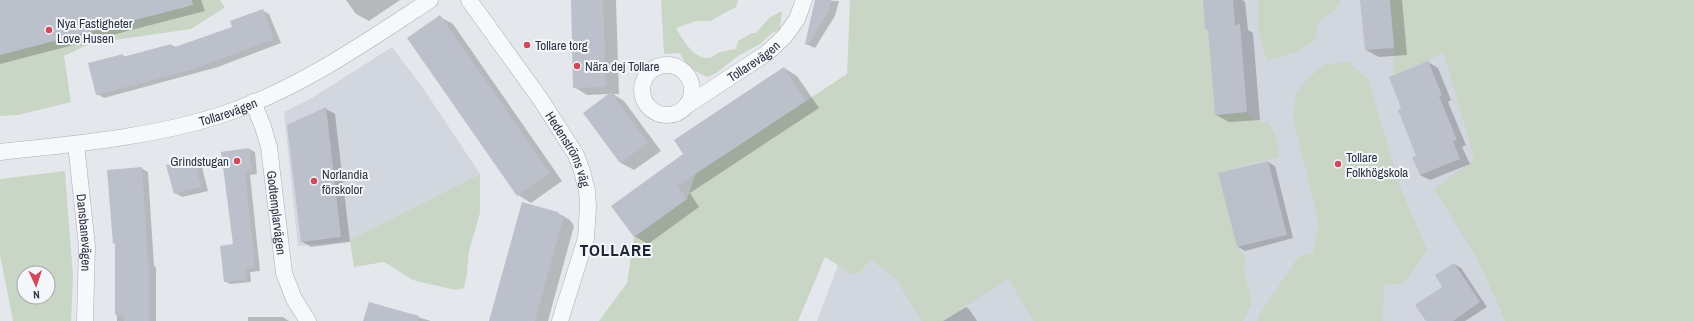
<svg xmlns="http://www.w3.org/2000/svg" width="1694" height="321" viewBox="0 0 1694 321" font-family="'Archivo Narrow',sans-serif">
<rect width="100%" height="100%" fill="#e4e7ec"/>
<path fill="#d2d6de" d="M 1166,0 L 1437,0 L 1437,30 L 1474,159 L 1474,253 L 1505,321 L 817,321 L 838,265 L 853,274 L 861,272 L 870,260 L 895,278 Z
M 392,47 L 423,88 L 480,174 L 349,241 L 298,246 L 284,112 L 312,98 Z"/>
<path fill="#c9d6c5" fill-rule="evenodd" d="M 0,0 L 220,0 L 225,7 L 191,29 L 115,40 L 85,46 L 64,56 L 71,102 L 18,115 L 0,116 Z
M 661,0 L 738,0 L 736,7 L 710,21 L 696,21 L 676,28 C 682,39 696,63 712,57 C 714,56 716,54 718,53 C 723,51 730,50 736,49 L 738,41 L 752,33 L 756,33 L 769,18 L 782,11 L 780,29 L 771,34 L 760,44 L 738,56 L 716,73 L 708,77 C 695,72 685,66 680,53 L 664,54 Z
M 850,0 L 1203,0 L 1205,29 L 1208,29 L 1215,115 L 1247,112 L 1254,120 L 1269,123 C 1275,135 1280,144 1278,157 L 1218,173 L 1237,247 L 1245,256 L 1244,270 L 1252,304 L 1243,321 L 1034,321 L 1008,279 L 942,321 L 922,321 L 895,278 L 870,260 L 861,272 L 853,275 L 825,257 L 798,321 L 599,321 L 627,283 L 634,237 L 687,199 L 696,173 L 847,74 Z
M 1258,0 L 1341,0 L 1336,8 L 1318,23 L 1315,39 L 1299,51 L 1267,61 L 1258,30 Z
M 1390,0 L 1694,0 L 1694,321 L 1505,321 L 1474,253 L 1434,189 L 1474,159 L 1443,52 L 1428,61 L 1393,75 L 1394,48 Z
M 1348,62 L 1368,79 L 1400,187 L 1427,250 L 1404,283 L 1385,285 L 1382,321 L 1257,321 L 1257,318 L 1298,257 L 1313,252 L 1319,224 L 1293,118 L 1296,94 L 1309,77 L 1325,65 Z
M 65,171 L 73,277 L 71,321 L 13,321 L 0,255 L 0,179 ZM 24,273 L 48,273 L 48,297 L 24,297 Z
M 480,174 L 480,213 L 469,251 L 467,273 L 464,288 L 455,290 L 413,280 L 384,262 L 354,267 L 350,240 Z"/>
<path fill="#0003" d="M 0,0 L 201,0 L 205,11 L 0,64 Z
M 346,0 L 400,0 L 369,21 L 356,14 Z
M 572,0 L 616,0 L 619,94 L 613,94 L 624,101 L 661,151 L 634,170 L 621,163 L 585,113 L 610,94 L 587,95 L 574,87 Z
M 816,0 L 839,1 L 835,16 L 815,48 L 806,44 Z
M 1204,0 L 1242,0 L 1245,2 L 1248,30 L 1253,33 L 1260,120 L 1229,122 L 1216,115 L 1209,30 L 1206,29 Z
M 1361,0 L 1402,0 L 1407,55 L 1379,57 L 1366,50 Z
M 262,10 L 269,14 L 281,43 L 218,67 L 104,98 L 97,94 L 123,55 L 126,58 L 171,45 L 176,47 L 233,28 Z
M 440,17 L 453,24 L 562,181 L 531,203 L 518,195 Z
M 1428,62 L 1438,68 L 1451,100 L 1448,102 L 1466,145 L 1462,147 L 1470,164 L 1430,180 L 1420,175 L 1418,156 L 1403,109 Z
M 784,68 L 797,76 L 819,108 L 690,193 L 699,207 L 648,244 L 634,236 L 685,154 Z
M 326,109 L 335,114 L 350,242 L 311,247 L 301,241 Z
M 249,149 L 255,152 L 257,174 L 250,175 L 260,271 L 250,272 L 251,282 L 230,284 L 225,281 L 234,245 L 222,152 Z
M 194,159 L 201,163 L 208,191 L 182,197 L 175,193 Z
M 1268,162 L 1275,166 L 1293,238 L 1245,251 L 1238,247 Z
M 141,168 L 148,172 L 154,266 L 156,267 L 156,321 L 117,321 L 116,244 L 114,243 Z
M 558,213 L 570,220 L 574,226 L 548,321 L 490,321 Z
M 1454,264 L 1461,268 L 1487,307 L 1465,321 L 1427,321 Z
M 369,303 L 431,321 L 364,321 Z
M 966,307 L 969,309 L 977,321 L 943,321 Z
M 248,317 L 283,317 L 289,321 L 248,321 Z"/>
<path fill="#bbc0ca" d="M 0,0 L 192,0 L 193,5 L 0,55 Z
M 571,0 L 603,0 L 606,87 L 573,88 Z
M 815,0 L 831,0 L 828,12 L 808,45 L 805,44 Z
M 1203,0 L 1233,0 L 1235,25 L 1240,24 L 1247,112 L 1215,115 L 1208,29 L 1205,29 Z
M 1360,0 L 1390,0 L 1394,48 L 1365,50 Z
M 263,9 L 274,39 L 194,69 L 96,95 L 88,63 L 123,54 L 123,57 L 171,44 L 172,48 L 232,27 L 230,21 Z
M 440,15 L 550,173 L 517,196 L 407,38 Z
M 1428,61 L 1442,95 L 1439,96 L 1457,140 L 1453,141 L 1460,159 L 1420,175 L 1412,157 L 1416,156 L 1398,110 L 1401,108 L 1389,77 Z
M 784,67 L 806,101 L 677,186 L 687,199 L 634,237 L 611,206 L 683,154 L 674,140 Z
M 611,92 L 648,143 L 620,163 L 583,113 Z
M 326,107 L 341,237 L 301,242 L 287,125 Z
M 249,148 L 252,171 L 245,172 L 255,268 L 245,269 L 246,279 L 224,282 L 220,246 L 233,244 L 221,152 Z
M 194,158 L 201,187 L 174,194 L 166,165 Z
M 1268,161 L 1287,235 L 1237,247 L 1218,173 Z
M 142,167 L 148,262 L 149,262 L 149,321 L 124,321 L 124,315 L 115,315 L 115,243 L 113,244 L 107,170 Z
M 522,202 L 558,212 L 563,219 L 535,321 L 489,321 Z
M 1454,263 L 1480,302 L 1453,321 L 1426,321 L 1415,305 L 1442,287 L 1435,275 Z
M 369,302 L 419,316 L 418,321 L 363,321 Z"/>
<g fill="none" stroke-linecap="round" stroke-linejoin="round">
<g stroke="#a9aeb7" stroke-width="17">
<g id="street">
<path id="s1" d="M 469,0 L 541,100 L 576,155 L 582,171 L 587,191 L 588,206 L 586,238 L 560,321"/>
<circle cx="667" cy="90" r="25"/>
<path id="s2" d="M 253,102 L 263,127 L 269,147 L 284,273 L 294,299 L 308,321"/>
<path id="s3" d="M 686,106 L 767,53 L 785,36 L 797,19 L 804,0"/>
<path id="s4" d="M 76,144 L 87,246 L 85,321"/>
<path id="s5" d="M 0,152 C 73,144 147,138 218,116 C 296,91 363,44 430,0"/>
</g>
</g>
<use href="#street" stroke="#f7f8fa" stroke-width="16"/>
</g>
<g fill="#d1495b" stroke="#f4f6f9" stroke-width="1.5">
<circle cx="49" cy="30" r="4"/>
<circle cx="527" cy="45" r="4"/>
<circle cx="577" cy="66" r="4"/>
<circle cx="237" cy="161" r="4"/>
<circle cx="1338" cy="164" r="4"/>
<circle cx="314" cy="181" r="4"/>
</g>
<g text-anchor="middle" stroke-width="4" stroke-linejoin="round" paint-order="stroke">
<g font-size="13" fill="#2b3445" stroke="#f4f6f9" text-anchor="start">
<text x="57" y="28">Nya Fastigheter<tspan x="57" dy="15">Love Husen</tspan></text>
<text x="535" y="50">Tollare torg</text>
<text x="585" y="71">Nära dej Tollare</text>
<text x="1346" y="162">Tollare<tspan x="1346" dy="15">Folkhögskola</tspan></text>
<text x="229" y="166" text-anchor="end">Grindstugan</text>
<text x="322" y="179">Norlandia<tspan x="322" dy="15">förskolor</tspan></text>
</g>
<g font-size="13" fill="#2b3445" stroke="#f4f6f9">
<text dy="5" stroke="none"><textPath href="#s3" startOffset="81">Tollarevägen</textPath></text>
<text dy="5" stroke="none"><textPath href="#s5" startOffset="232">Tollarevägen</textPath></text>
<text dy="5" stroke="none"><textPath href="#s1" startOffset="180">Hedenströms väg</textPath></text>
<text dy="5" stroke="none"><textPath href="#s2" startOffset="114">Godtemplarvägen</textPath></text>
<text dy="5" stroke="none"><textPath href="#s4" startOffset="89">Dansbanevägen</textPath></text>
</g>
<g font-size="17" font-weight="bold" letter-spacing="1" fill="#1d2536" stroke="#f4f6f9">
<text x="616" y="256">TOLLARE</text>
</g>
</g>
<g transform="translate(36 285) rotate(177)"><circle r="19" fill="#f4f6f9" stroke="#a4a8b1"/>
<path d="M0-3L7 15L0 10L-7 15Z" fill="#d1495b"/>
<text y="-6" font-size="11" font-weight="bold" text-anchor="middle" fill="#2b3445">N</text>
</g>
</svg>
